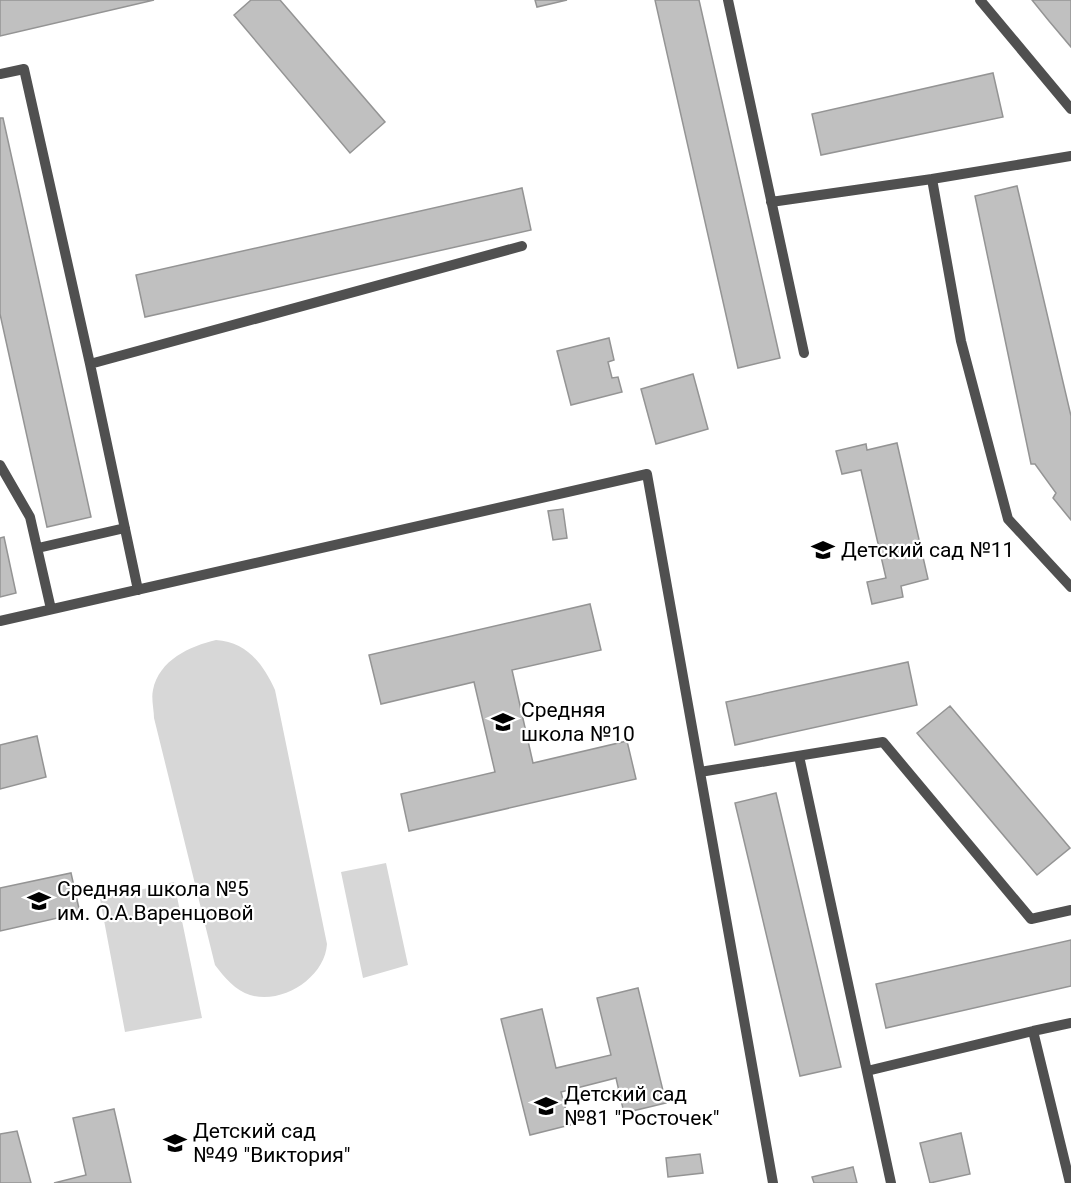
<svg xmlns="http://www.w3.org/2000/svg" width="1071" height="1183" viewBox="0 0 1071 1183" font-family="Roboto,sans-serif">
<rect width="100%" height="100%" fill="#fff"/>
<path fill="#d7d7d7" d="M 216,640 C 247,642 263,664 275,690 L 327,944 C 325,977 283,1005 250,995 C 236,991 224,977 215,965 L 154,718 C 154,710 151,698 153,690 C 159,660 190,646 216,640 Z
M 386,863 L 408,965 L 363,978 L 341,872 Z
M 174,882 L 202,1018 L 125,1032 L 100,899 Z"/>
<path fill="#c0c0c0" stroke="#949494" stroke-width="1.5" d="M 0,0 L 154,0 L 0,36 Z
M 251,0 L 280,0 L 385,122 L 350,153 L 234,15 Z
M 535,0 L 567,0 L 537,7 Z
M 655,0 L 699,0 L 780,358 L 738,368 Z
M 1032,0 L 1071,0 L 1071,47 L 1049,21 Z
M 993,73 L 1003,117 L 821,155 L 812,114 Z
M 0,118 L 3,118 L 91,517 L 47,527 L 0,314 Z
M 1017,186 L 1071,416 L 1071,520 L 1053,498 L 1056,493 L 1035,464 L 1031,464 L 975,196 Z
M 522,188 L 531,230 L 145,317 L 136,275 Z
M 609,338 L 614,360 L 608,362 L 612,378 L 618,377 L 622,392 L 571,405 L 557,351 Z
M 693,374 L 708,429 L 656,444 L 641,389 Z
M 897,443 L 928,579 L 901,586 L 903,597 L 872,604 L 867,582 L 886,578 L 861,470 L 842,474 L 836,451 L 866,444 L 867,450 Z
M 563,509 L 567,538 L 553,540 L 548,511 Z
M 4,537 L 16,593 L 0,597 L 0,538 Z
M 590,604 L 601,650 L 512,670 L 533,763 L 627,741 L 636,779 L 409,831 L 401,794 L 495,772 L 474,682 L 381,704 L 369,655 Z
M 908,662 L 917,705 L 735,745 L 726,702 Z
M 950,706 L 1070,848 L 1037,875 L 917,733 Z
M 37,736 L 46,777 L 0,789 L 0,745 Z
M 776,793 L 841,1067 L 800,1076 L 735,803 Z
M 71,873 L 80,913 L 0,931 L 0,888 Z
M 1071,940 L 1071,986 L 886,1028 L 876,984 Z
M 638,988 L 666,1103 L 624,1113 L 616,1078 L 561,1092 L 570,1125 L 530,1135 L 501,1019 L 542,1009 L 556,1068 L 611,1055 L 597,998 Z
M 114,1109 L 131,1183 L 54,1183 L 86,1175 L 73,1118 Z
M 17,1131 L 31,1183 L 0,1183 L 0,1134 Z
M 961,1133 L 970,1174 L 930,1183 L 920,1143 Z
M 700,1154 L 703,1173 L 668,1177 L 666,1158 Z
M 853,1167 L 857,1183 L 814,1183 L 812,1177 Z"/>
<g fill="none" stroke-linecap="round" stroke-linejoin="round">
<path stroke="#505050" stroke-width="10" d="M 728,0 L 804,353
M 980,0 L 1071,109
M 0,74 L 24,69 L 90,364 L 522,246
M 932,179 L 1071,156
M 771,202 L 932,179 L 961,341 L 1008,519 L 1071,587
M 90,364 L 138,590
M 0,465 L 30,517 L 51,609
M 38,548 L 125,528
M 0,621 L 647,474 L 773,1183
M 799,756 L 891,1183
M 700,772 L 883,742 L 1031,919 L 1071,910
M 867,1071 L 1033,1031
M 1070,1183 L 1033,1031 L 1071,1023"/>
</g>
<defs>
<g id="school-bare" transform="scale(1.8)"><path d="M0-5L7-2L0 1L-7-2ZM-4 1L0 2.5L4 1V4Q0 6-4 4Z" fill="#000" stroke="#fff" stroke-width="2.5" paint-order="stroke"/></g>
</defs>
<g fill-rule="evenodd">
<use href="#school-bare" x="823" y="550"/>
<use href="#school-bare" x="503" y="722"/>
<use href="#school-bare" x="39" y="901"/>
<use href="#school-bare" x="546" y="1106"/>
<use href="#school-bare" x="175" y="1143"/>
</g>
<g text-anchor="middle" stroke-width="4.5" stroke-linejoin="round" paint-order="stroke">
<g font-size="21" fill="#000" stroke="#fff" text-anchor="start">
<text x="841" y="557">Детский сад №11</text>
<text x="521" y="717">Средняя<tspan x="521" dy="24">школа №10</tspan></text>
<text x="57" y="896">Средняя школа №5<tspan x="57" dy="24">им. О.А.Варенцовой</tspan></text>
<text x="564" y="1101">Детский сад<tspan x="564" dy="24">№81 "Росточек"</tspan></text>
<text x="193" y="1138">Детский сад<tspan x="193" dy="24">№49 "Виктория"</tspan></text>
</g>
</g>
</svg>
